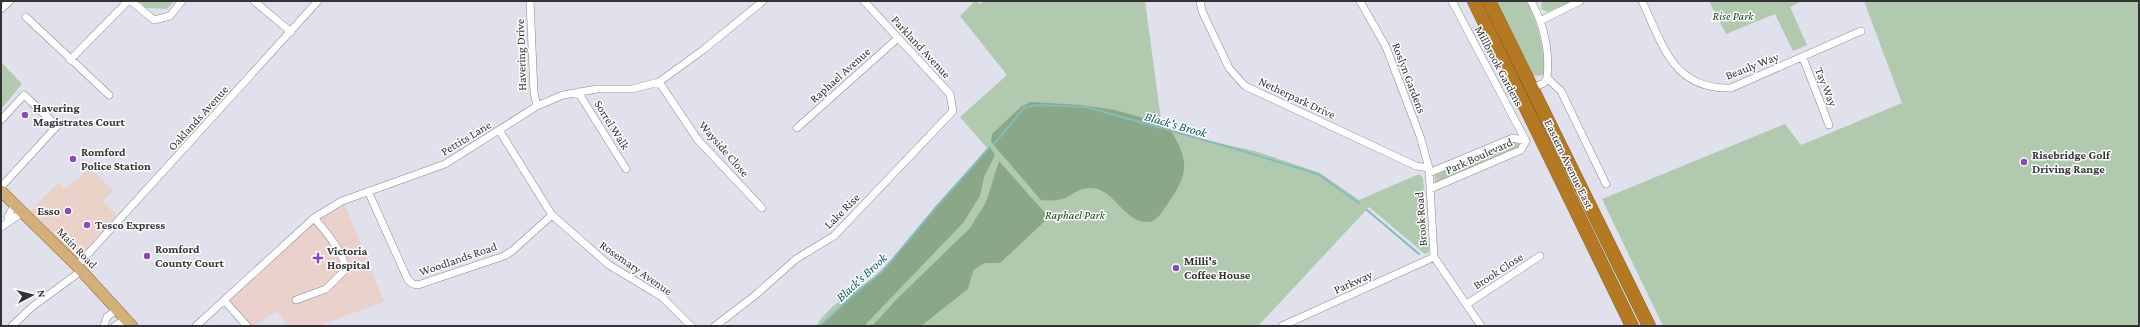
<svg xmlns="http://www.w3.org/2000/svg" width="2140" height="327" viewBox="0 0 2140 327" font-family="'Crimson Pro',serif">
<rect width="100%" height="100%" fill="#e0e1ed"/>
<path fill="#ebd2c9" d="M 90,168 L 113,191 L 103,201 L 120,220 L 80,262 L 29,212 L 59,182 L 65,189 Z"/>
<path fill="#ebd1cc" d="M 343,200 L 384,302 L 317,326 L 287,326 L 278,311 L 254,326 L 248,326 L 224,300 L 314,218 Z"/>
<path fill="#b1caaf" d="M 139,1 L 174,1 L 167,9 L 146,8 Z
M 975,1 L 980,4 L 984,1 L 1145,1 L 1162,127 L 1209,141 L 1255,151 L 1320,173 L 1359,200 L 1419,174 L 1423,178 L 1429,252 L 1425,254 L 1369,207 L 1258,326 L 816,326 C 834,298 858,293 880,271 C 919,233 952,189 987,148 L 960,117 L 1007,75 L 960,16 Z
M 1495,1 L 1527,1 C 1538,25 1544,47 1545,74 L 1538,76 L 1532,75 Z
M 1542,1 L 1572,1 L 1548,12 L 1541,9 Z
M 1709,1 L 1802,1 L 1790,7 L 1807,45 L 1793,51 L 1775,14 L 1726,34 Z
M 1864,1 L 2139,1 L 2139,326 L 1663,326 L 1602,199 L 1785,124 L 1801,145 L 1902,103 Z
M 1,62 L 22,84 L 1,109 Z
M 1513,141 L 1519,144 L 1519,148 L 1439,184 L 1435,181 L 1435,175 Z"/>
<path fill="#8aa787" d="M 1030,102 L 1081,105 L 1115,110 L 1161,123 L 1162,127 L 1170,129 C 1191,163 1188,175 1166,206 C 1162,212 1157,221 1149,222 C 1124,224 1114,187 1090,188 C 1079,188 1074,194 1065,198 C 1057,201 1049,201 1041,200 L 991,142 L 992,134 L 1021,107 Z
M 990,147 L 995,155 L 984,177 L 980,196 L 963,223 L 864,326 L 820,326 L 859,290 L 882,272 L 937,206 Z
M 999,161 L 1046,214 L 1044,222 L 1000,263 L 985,263 L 978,267 L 973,271 L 968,289 L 921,326 L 872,326 L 897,299 L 970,228 L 986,202 Z"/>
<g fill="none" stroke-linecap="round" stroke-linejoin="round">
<path stroke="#84bcbc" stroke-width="2" d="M 994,144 L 1025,107 L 1037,105 L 1086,107 L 1236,149 L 1318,174 L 1359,203
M 1367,210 L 1419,254
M 820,326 L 859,290 L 882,272 L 937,206 L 990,147"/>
<g stroke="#888893" stroke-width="8">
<path id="street" d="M 131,1 L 154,20 L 170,16 L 182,1
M 254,1 L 291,32
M 530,1 L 534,93 L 537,106
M 1200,1 L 1202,11 L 1229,68 L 1245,86 L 1416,166 L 1429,168
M 1360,1 L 1386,47 L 1420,136 L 1429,168 L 1434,257 L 1481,326
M 1452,1 L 1526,141
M 1531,1 C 1544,25 1550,50 1547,78 L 1561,91 L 1606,184
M 1642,1 C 1663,45 1673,90 1731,88 L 1861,31
M 1,9 L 10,1
M 26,17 L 109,95
M 1540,21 L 1580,1
M 1803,58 L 1829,125
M 70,60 L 128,1
M 659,82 L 698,140 L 762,208
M 1532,88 L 1544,83 L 1547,78
M 578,92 L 626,169
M 1,120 L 24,95 L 57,126 L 1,187
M 797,128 L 898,38
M 499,130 L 552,215 L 609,265 L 662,297 L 691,326
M 1429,173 L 1513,138 L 1526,141
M 1430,189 L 1521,150 L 1526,141
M 368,191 L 408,280 L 413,284 L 418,285 L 504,256 L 512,251 L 552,215
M 8,221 L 8,217 L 15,204
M 1,227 L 23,212
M 77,266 L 318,1
M 224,300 L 247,326
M 296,300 L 326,289 L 346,269 C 342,250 326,232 314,218
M 1467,304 L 1540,256
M 12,326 L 32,307 L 81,271
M 104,326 L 107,317 L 116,310
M 115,326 L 125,319
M 196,326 L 314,218 L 342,201 L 445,164 L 537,106 L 563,95 L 597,89 L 632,89 L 659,82 L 703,50 L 763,1
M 715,326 L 753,297 L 796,259 L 834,236 L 953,111 L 950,94 L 864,1
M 1282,326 L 1434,257"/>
</g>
<g stroke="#886129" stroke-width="12">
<path id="primary" d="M 1,191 L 77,266 L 132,326"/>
</g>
<g stroke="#886129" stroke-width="14">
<path id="highway" d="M 1474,1 L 1632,326
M 1489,1 L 1649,326"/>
</g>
<use href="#street" stroke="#fff" stroke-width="7"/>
<use href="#primary" stroke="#d3af7a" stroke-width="11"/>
<use href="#highway" stroke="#b57a21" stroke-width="13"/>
</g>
<g fill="#8b49be" stroke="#fff" stroke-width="1.5">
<circle cx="25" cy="115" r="4"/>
<circle cx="73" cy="159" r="4"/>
<circle cx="2024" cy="162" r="4"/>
<circle cx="68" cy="211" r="4"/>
<circle cx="87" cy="225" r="4"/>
<circle cx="147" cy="256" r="4"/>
<path d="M316 252h4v4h4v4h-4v4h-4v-4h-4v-4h4z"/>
<circle cx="1176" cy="268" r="4"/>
</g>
<g text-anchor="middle" stroke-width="3" stroke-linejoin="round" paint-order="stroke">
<g font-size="12" font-style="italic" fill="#143f12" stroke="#fff">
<text x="1733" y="20">Rise Park</text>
<text x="1075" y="219">Raphael Park</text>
</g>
<g font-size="12" fill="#333337" stroke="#fff">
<text transform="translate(921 47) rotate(47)" y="4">Parkland Avenue</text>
<text transform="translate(521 55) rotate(-92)" y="4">Havering Drive</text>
<text transform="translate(1499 66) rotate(62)" y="4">Millbrook Gardens</text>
<text transform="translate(1752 66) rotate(-21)" y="4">Beauly Way</text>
<text transform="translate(840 75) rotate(-42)" y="4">Raphael Avenue</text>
<text transform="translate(1409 78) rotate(69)" y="4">Roslyn Gardens</text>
<text transform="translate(1826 87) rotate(68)" y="4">Tay Way</text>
<text transform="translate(1297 98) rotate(25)" y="4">Netherpark Drive</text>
<text transform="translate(198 118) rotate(-48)" y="4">Oaklands Avenue</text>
<text transform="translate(612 125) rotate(58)" y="4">Sorrel Walk</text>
<text transform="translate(466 138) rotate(-31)" y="4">Pettits Lane</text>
<text transform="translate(724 149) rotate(49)" y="4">Wayside Close</text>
<text transform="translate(1479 156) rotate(-24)" y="4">Park Boulevard</text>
<text transform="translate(1569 164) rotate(64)" y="4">Eastern Avenue East</text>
<text transform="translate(842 211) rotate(-45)" y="4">Lake Rise</text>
<text transform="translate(1421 219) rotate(-94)" y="4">Brook Road</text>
<text transform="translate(77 248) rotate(46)" y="4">Main Road</text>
<text transform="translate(458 259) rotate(-19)" y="4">Woodlands Road</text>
<text transform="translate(636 268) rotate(35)" y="4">Rosemary Avenue</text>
<text transform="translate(1498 271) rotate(-33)" y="4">Brook Close</text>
<text transform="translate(1353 282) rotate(-24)" y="4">Parkway</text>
</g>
<g font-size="12" font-weight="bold" fill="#333337" stroke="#fff" text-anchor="start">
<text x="33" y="112">Havering<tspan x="33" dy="14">Magistrates Court</tspan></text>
<text x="81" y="156">Romford<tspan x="81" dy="14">Police Station</tspan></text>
<text x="2032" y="159">Risebridge Golf<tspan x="2032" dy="14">Driving Range</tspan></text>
<text x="60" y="215" text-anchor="end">Esso</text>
<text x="95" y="229">Tesco Express</text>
<text x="155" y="253">Romford<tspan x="155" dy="14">County Court</tspan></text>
<text x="327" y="255">Victoria<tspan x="327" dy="14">Hospital</tspan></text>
<text x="1184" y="265">Milli's<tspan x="1184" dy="14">Coffee House</tspan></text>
</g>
<g font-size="13" font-style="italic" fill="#06595b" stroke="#fff">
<text transform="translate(1176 124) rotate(16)" y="5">Black's Brook</text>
<text transform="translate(861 277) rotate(-43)" y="5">Black's Brook</text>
</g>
</g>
<rect width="2140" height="327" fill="none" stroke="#333337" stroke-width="4"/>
<g transform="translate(32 295) rotate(83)" stroke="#ffffff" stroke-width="3" paint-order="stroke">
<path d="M0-3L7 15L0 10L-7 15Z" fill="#333337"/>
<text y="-6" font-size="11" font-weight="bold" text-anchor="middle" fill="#333337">N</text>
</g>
</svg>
